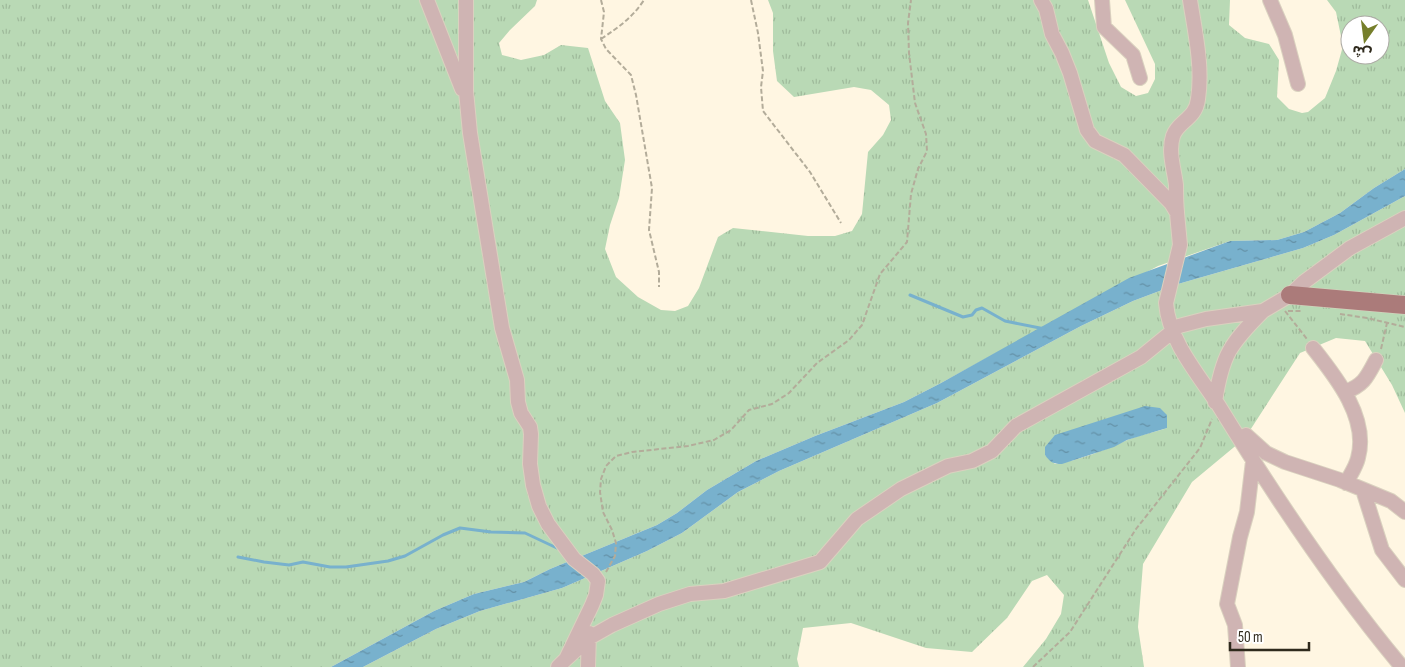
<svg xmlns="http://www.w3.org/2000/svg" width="1405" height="667" viewBox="0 0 1405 667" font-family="'Sofia Sans Condensed','Noto Sans Arabic',sans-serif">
<defs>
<pattern id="grass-tufts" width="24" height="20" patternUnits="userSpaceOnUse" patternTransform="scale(1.25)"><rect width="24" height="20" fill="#b9d9b5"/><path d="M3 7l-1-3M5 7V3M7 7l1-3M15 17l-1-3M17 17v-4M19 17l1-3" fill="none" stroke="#9fba9b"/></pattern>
<pattern id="water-ripples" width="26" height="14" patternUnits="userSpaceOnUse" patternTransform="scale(1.25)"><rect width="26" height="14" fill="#78b1cd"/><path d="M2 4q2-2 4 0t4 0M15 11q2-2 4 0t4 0" fill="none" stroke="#6390a6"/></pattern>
</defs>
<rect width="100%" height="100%" fill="#fff6e2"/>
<path fill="url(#grass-tufts)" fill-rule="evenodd" d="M 0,0 L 537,0 L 535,6 L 510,30 L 499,43 L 502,55 L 521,60 L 544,55 L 561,45 L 588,48 L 605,101 L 620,123 L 625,160 L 619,198 L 610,225 L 605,249 L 616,277 L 638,297 L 661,310 L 675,311 L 688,306 L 699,288 L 718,237 L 733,228 L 808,236 L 835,236 L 852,231 L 862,214 L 868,152 L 883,135 L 891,120 L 889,105 L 871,90 L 854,87 L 794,97 L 777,81 L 773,51 L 773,13 L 768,0 L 1088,0 L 1109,63 L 1121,87 L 1136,96 L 1148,93 L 1155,79 L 1155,64 L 1125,0 L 1230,0 L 1229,25 L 1245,38 L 1269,44 L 1279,60 L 1277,97 L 1289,109 L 1302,113 L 1308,112 L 1325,98 L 1336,71 L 1343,46 L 1336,12 L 1327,0 L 1405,0 L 1405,169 L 1374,188 L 1340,213 L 1304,232 L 1277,240 L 1230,241 L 1158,266 L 1062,317 L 941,383 L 904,402 L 815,436 L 756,461 L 707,490 L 677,513 L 657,525 L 550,569 L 524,582 L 474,594 L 434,611 L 331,667 L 0,667 ZM 1350,25 L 1380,25 L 1380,55 L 1350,55 Z
M 1405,196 L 1405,413 L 1392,385 L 1365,341 L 1336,338 L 1300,353 L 1245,438 L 1192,482 L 1143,564 L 1138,627 L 1144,667 L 1023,667 L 1046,639 L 1061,614 L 1064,595 L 1047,575 L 1032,581 L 1007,618 L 972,652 L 926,648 L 851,623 L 803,628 L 797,659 L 799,667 L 363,667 L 436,629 L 480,611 L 562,588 L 647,551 L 682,533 L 738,492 L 779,471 L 937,403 L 1081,326 L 1133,301 L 1178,284 L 1303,248 L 1334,235 ZM 1167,428 C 1153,433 1138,435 1125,441 C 1103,451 1080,460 1055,464 L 1045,455 Z"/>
<path fill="url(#water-ripples)" d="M 1405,169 L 1405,196 L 1334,235 L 1303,248 L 1178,284 L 1133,301 L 1081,326 L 937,403 L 779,471 L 738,492 L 682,533 L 647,551 L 562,588 L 480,611 L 436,629 L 363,667 L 331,667 L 434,611 L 474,594 L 524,582 L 550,569 L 657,525 L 677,513 L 707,490 L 756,461 L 815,436 L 904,402 L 941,383 L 1129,278 L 1230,241 L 1277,240 L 1304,232 L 1340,213 L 1374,188 Z
M 1145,406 L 1160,408 L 1167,415 L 1167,428 L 1127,440 L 1114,447 L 1062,464 C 1053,464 1050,462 1045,455 L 1045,447 L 1055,435 Z"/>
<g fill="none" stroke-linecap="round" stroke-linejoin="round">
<path stroke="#78b1cd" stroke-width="3" d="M 910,295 L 963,317 L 972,315 L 976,310 L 982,308 L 1005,321 L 1045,329
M 238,557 L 264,562 L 289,565 L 303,562 L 330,567 L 346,567 L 388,561 L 405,556 L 443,535 L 460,528 L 491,532 L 525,533 L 559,549"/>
<g stroke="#dad1bf" stroke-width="16">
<path id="minor" d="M 427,0 L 462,89
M 466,0 L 466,91 L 470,133 L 502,328 L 517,380 L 518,402 L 521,413 L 530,427 L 531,434 L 530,464 L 533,485 L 539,506 L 548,524 L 574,559 L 593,574 L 598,581 L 596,595 L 592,605 L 566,659 L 558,667
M 1041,0 L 1046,9 L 1052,34 L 1062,53 L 1070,73 L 1087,130 L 1095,141 L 1124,155 L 1171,203 L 1177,213 L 1180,245 L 1166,303 C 1169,342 1199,375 1219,406 C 1275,497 1334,586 1402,667
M 1102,0 L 1104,27 L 1133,55 L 1140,78
M 1270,0 L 1285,35 L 1298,84
M 1177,212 C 1176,203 1176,194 1176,185 C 1174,169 1168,151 1173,136 C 1178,121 1196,119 1198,99 C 1203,67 1195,32 1190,0
M 1313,348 C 1336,377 1369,418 1358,458 C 1356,467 1350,475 1346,483
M 1345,392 C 1364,385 1367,377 1376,360
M 1215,402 C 1222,355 1230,344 1263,311
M 1246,435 L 1266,453 L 1285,462 L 1340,480 L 1391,501 L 1405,512
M 1363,490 L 1382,550 L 1405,580
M 566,659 L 589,638 L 612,625 L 659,604 L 690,594 L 724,591 L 820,562 L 857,519 L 901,489 L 948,466 L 972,461 L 992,451 L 1016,426 L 1141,357 L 1179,326 L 1206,319 L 1263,311 L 1290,295 L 1304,282 L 1350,248 L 1405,218
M 588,667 L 589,633
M 1238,667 L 1235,625 L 1227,604 L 1240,537 L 1247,512 L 1253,461"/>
</g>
<g stroke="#dad1bf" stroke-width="19">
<path id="major" d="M 1290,295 L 1405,305"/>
</g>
<path stroke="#b3ac9a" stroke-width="2" stroke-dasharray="5 2.5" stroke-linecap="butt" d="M 601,0 L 604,12 L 601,39 L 606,49 L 631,75 L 636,95 L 652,188 L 649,230 L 659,272 L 659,287
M 751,0 L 758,33 L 763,71 L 761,87 L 763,111 L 810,172 L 841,223
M 601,39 C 619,27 632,18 644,0
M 1285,311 L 1307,339
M 1288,311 L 1303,311
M 1340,314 L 1367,318 L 1405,327
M 1381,349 L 1387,323
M 606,572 L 615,556 L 616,543 L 612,530 L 603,512 L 600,492 L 601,479 L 606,466 L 616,456 L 632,452 L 688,446 L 714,440 L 731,430 L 749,410 L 772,404 L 789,393 L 817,363 L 849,340 L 862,325 L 880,274 L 907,242 L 911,194 L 918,169 L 927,151 L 926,134 L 915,103 L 909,53 L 908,23 L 911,0
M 1033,667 L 1070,632 L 1136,529 L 1200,448 L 1212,419"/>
<use href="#minor" stroke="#cfb4b3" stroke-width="14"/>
<use href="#major" stroke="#ab7b7a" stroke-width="18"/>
</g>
<g transform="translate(1365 40) rotate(194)"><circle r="24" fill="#ffffff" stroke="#acaaa5"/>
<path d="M0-4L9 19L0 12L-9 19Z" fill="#767f2b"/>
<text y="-8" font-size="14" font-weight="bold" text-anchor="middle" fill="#2f2a1d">ش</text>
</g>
<path d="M1230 642v8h79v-8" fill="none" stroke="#2f2a1d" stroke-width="2.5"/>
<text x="1238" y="642" font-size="15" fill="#2f2a1d" stroke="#ffffff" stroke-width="4" paint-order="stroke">50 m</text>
</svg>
